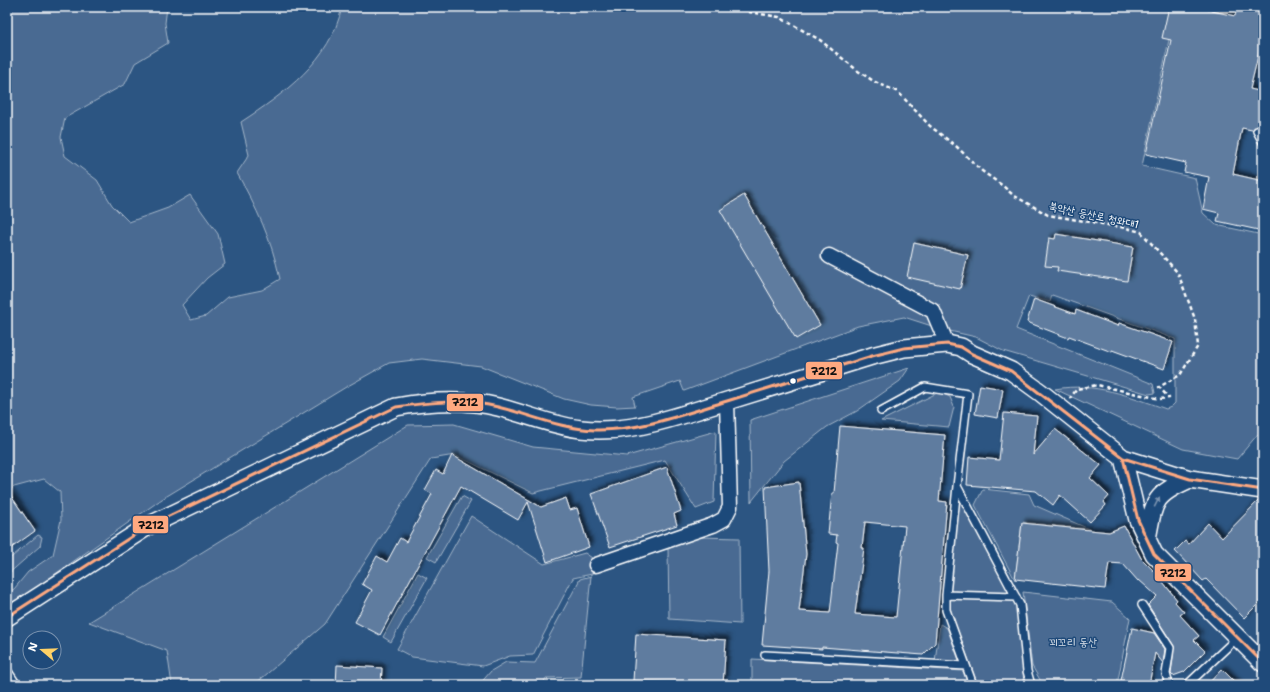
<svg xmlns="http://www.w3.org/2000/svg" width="1270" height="692" viewBox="0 0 1270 692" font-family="'Shantell Sans','Poor Story',sans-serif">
<defs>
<filter id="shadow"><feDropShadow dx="3.5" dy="-3.5" stdDeviation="2" flood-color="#0009"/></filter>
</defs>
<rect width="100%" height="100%" fill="#2c5582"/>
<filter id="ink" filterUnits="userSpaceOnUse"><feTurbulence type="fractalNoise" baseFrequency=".025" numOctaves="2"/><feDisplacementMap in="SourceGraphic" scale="8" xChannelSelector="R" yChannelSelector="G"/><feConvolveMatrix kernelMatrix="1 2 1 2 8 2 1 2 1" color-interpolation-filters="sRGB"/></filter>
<g filter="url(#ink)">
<path fill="#486b92" stroke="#a4b5c8" d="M 7,7 L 167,7 L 165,23 L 168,43 L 135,63 L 125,84 L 65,118 L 61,137 L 65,156 L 97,180 L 112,205 L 129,222 L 168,208 L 190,195 L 218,234 L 225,264 L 207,278 L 182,305 L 191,320 L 206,316 L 228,297 L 262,290 L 280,279 C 271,238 257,209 237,173 L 249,155 L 241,122 C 284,94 331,60 342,7 L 1176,7 L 1142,166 L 1195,178 L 1203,213 L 1216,225 L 1263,235 L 1263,428 L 1237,459 L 1183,449 L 1055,389 C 1094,382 1130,396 1166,409 L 1171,407 L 1175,403 L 1175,339 L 1052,295 L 1050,302 L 1029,296 L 1016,329 L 1153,384 L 1155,393 L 1149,394 L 1003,351 L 976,337 L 941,329 L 904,317 L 858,326 L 684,391 L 680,381 L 633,397 L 635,406 L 617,407 L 591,405 L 564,399 L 481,366 L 422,359 L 389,363 L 346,387 L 162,499 L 7,608 L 7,594 L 14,589 L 28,572 L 53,555 L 61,520 L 60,492 L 44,479 L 14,487 L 7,492 Z
M 909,368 L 900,381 L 857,411 L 827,427 L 784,461 L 751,502 L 750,420 Z
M 939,392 L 950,397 L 954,407 L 949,427 L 881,421 Z
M 454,424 L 533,447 L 627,456 L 716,431 L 714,502 L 696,509 L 665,460 L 533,493 L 455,455 L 431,459 L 325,624 L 254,685 L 172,685 L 167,651 L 89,622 L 408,425 Z
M 983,489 L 1029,494 L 1034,505 L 1089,529 L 1022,522 L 1015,580 L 975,505 Z
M 959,495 L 1011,594 L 949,592 Z
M 462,496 L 471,501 L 436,562 L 427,557 Z
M 471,516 L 544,564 L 585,553 L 592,558 L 592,574 L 573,578 L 533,655 L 510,656 L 483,666 L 412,657 L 397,649 Z
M 38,535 L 42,537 L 40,546 L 7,575 L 7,561 Z
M 700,537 L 739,538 L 740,624 L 669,619 L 668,547 Z
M 418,573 L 427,578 L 391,642 L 383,637 Z
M 591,576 L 581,677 L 546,678 L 542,685 L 479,685 L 491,671 L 506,662 L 535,663 L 580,579 Z
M 1023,592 L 1112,602 L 1130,618 L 1117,685 L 1043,685 L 1032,666 Z
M 949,598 L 1014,599 L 1017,605 L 1024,684 L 978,685 L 951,612 Z
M 940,624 L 947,628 L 960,663 L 935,661 Z
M 752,659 L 963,671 L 968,685 L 797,685 L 752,682 Z"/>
<path fill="#5e7c9f" stroke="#fff" fill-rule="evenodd" filter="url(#shadow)" d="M 1169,7 L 1208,7 L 1208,10 L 1235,16 L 1237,7 L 1263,7 L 1263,49 L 1260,48 L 1250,89 L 1263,92 L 1263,132 L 1258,126 L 1252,130 L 1242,128 L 1233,174 L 1263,181 L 1263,231 L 1217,221 L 1219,213 L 1203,209 L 1209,177 L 1184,172 L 1186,163 L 1146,154 L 1171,40 L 1162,38 Z
M 744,195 L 820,325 L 796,339 L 720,210 Z
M 1056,234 L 1133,247 L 1127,281 L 1057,271 L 1058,267 L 1045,266 L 1049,238 L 1055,239 Z
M 914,243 L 968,255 L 960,289 L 907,277 Z
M 1034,299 L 1075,314 L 1076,310 L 1118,326 L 1119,323 L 1173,342 L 1164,369 L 1112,350 L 1112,352 L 1069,336 L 1068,338 L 1027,322 Z
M 980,385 L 1003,389 L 998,418 L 975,414 Z
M 1004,413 L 1037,416 L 1033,455 L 1055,429 L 1101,465 L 1090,478 L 1109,496 L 1104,502 L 1106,505 L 1090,522 L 1060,495 L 1053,505 L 1036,491 L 967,485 L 969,457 L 999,460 Z
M 840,426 L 945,435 L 939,501 L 947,502 L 935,643 L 923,655 L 822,647 L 822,649 L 762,645 L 769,571 L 765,487 L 799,482 L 806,554 L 799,611 L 830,613 L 838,543 L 836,542 L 837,535 L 828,534 L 832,493 L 834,493 ZM 865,522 L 905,526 L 896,617 L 855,614 L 864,548 L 862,548 Z
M 452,455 L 541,507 L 566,498 L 570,510 L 577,508 L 589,547 L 547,562 L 528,502 L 518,520 L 461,486 L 380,635 L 355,622 L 372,590 L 362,584 L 377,556 L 387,562 L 400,538 L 406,542 L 432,494 L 425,490 L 436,470 L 443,474 Z
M 667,467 L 681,511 L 674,514 L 677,525 L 610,547 L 591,494 Z
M 7,490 L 35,531 L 7,551 Z
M 1259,500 L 1263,500 L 1263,599 L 1244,618 L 1206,579 L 1203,581 L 1175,551 L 1185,541 L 1189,544 L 1208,523 L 1222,538 Z
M 1022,523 L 1109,532 L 1124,526 L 1141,558 L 1164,581 L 1163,582 L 1177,600 L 1175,602 L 1184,612 L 1180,615 L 1199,636 L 1194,640 L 1205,651 L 1184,672 L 1173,676 L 1171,674 L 1174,646 L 1148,605 L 1157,596 L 1139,580 L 1138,581 L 1123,564 L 1109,563 L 1105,589 L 1015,579 Z
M 1132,628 L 1154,633 L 1165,649 L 1163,663 L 1155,653 L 1149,685 L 1120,685 Z
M 636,634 L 726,640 L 723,685 L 633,681 Z
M 337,665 L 382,668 L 381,685 L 336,685 Z
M 1222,669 L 1238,685 L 1207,685 Z"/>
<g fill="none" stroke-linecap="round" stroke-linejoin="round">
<g stroke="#fff" stroke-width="10">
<path id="service" d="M 1257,131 L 1263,142
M 881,411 L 925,387 L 968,394 L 957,486 L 1020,605 L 1027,671 L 1031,685
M 946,595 L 957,486
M 1142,605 L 1170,648 L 1166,674 L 1169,685
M 765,655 L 966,666
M 7,670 L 17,685
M 973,685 L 946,610 L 946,595 L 1016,597
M 1187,685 L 1237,638"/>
</g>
<g stroke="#fff" stroke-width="17">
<path id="minor" d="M 829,256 L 933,311 L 947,344
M 596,565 L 713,525 L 724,519 L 730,507 L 727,401"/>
</g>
<g stroke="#fff" stroke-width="20">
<path id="tertiary" d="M 1123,458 L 1138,520 L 1154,554 L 1263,663
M 1147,539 C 1154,501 1153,495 1190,479
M 7,617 L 148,526 L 396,407 C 430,401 464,399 498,407 C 526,414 553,426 581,429 C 615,433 649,425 682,415 L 872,356 L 904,348 L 947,344 L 961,347 L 972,354 L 1011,371 L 1040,392 L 1123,458 L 1190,479 L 1263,490"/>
</g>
<path stroke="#fff" stroke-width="2.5" stroke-dasharray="4 3" stroke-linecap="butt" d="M 743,7 L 749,12 L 779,17 L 820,40 L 858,71 L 875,82 L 898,92 L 930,126 L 957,147 L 982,171 L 1003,186 L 1013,195 L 1048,215 L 1126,228 L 1141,232 L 1178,273 L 1195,319 L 1198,346 L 1180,375 L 1159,387 L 1169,398 L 1160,399 L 1097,385 L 1077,389 L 1070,398"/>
<use href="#service" stroke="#1f4a7a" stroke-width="7"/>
<use href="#minor" stroke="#1f4a7a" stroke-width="14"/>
<use href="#tertiary" stroke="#1f4a7a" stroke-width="17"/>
<g stroke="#1f4a7a" stroke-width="6">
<path id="bus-1" d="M 1123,458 L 1138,520 L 1154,554 L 1263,663
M 7,617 L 148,526 L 396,407 C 430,402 464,399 498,407 C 531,415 561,429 595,430 C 641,431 684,414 727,401 C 776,386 824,371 872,356 L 904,348 L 947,344 L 961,347 L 972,354 L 1011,371 L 1123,458 L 1190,479 L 1263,490"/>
</g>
<use href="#bus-1" stroke="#ffa980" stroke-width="3"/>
</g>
<defs><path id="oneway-solid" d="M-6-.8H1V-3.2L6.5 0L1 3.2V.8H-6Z"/></defs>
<use fill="#7992af" href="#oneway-solid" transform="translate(1157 502) rotate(-63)"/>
</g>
<circle fill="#fff" stroke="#1f4a7a" stroke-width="1.5" cx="793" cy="381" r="3.5"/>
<g text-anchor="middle" stroke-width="3" stroke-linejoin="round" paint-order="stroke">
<g font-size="11" fill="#fff" stroke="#1f4a7a">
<text transform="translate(1094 215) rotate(12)" y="4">북악산 등산로 청와대1</text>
</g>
<g font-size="11" fill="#dae1e9" stroke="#1f4a7a">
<text x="1073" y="646">꾀꼬리 동산</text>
</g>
</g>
<g stroke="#1f4a7a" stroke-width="1.5">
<rect x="805" y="361" width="38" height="19" rx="4" fill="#ffa980"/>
<rect x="446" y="393" width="38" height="19" rx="4" fill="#ffa980"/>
<rect x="132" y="515" width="37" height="19" rx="4" fill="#ffa980"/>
<rect x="1154" y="563" width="38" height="19" rx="4" fill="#ffa980"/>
</g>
<g font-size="11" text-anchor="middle" font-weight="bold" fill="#111">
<text x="824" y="375">7212</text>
<text x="465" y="406">7212</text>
<text x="151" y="529">7212</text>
<text x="1173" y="577">7212</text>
</g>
<rect width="1270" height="692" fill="none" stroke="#1f4a7a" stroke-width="24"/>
<rect x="12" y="12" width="1246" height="668" fill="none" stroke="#fff" stroke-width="1.5" filter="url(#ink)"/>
<g transform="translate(42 650) rotate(289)"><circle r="19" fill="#1f4a7a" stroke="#7992af"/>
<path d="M0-3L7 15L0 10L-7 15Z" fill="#ffd166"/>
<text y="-6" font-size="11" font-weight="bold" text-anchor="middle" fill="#ffffff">N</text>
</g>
</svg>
